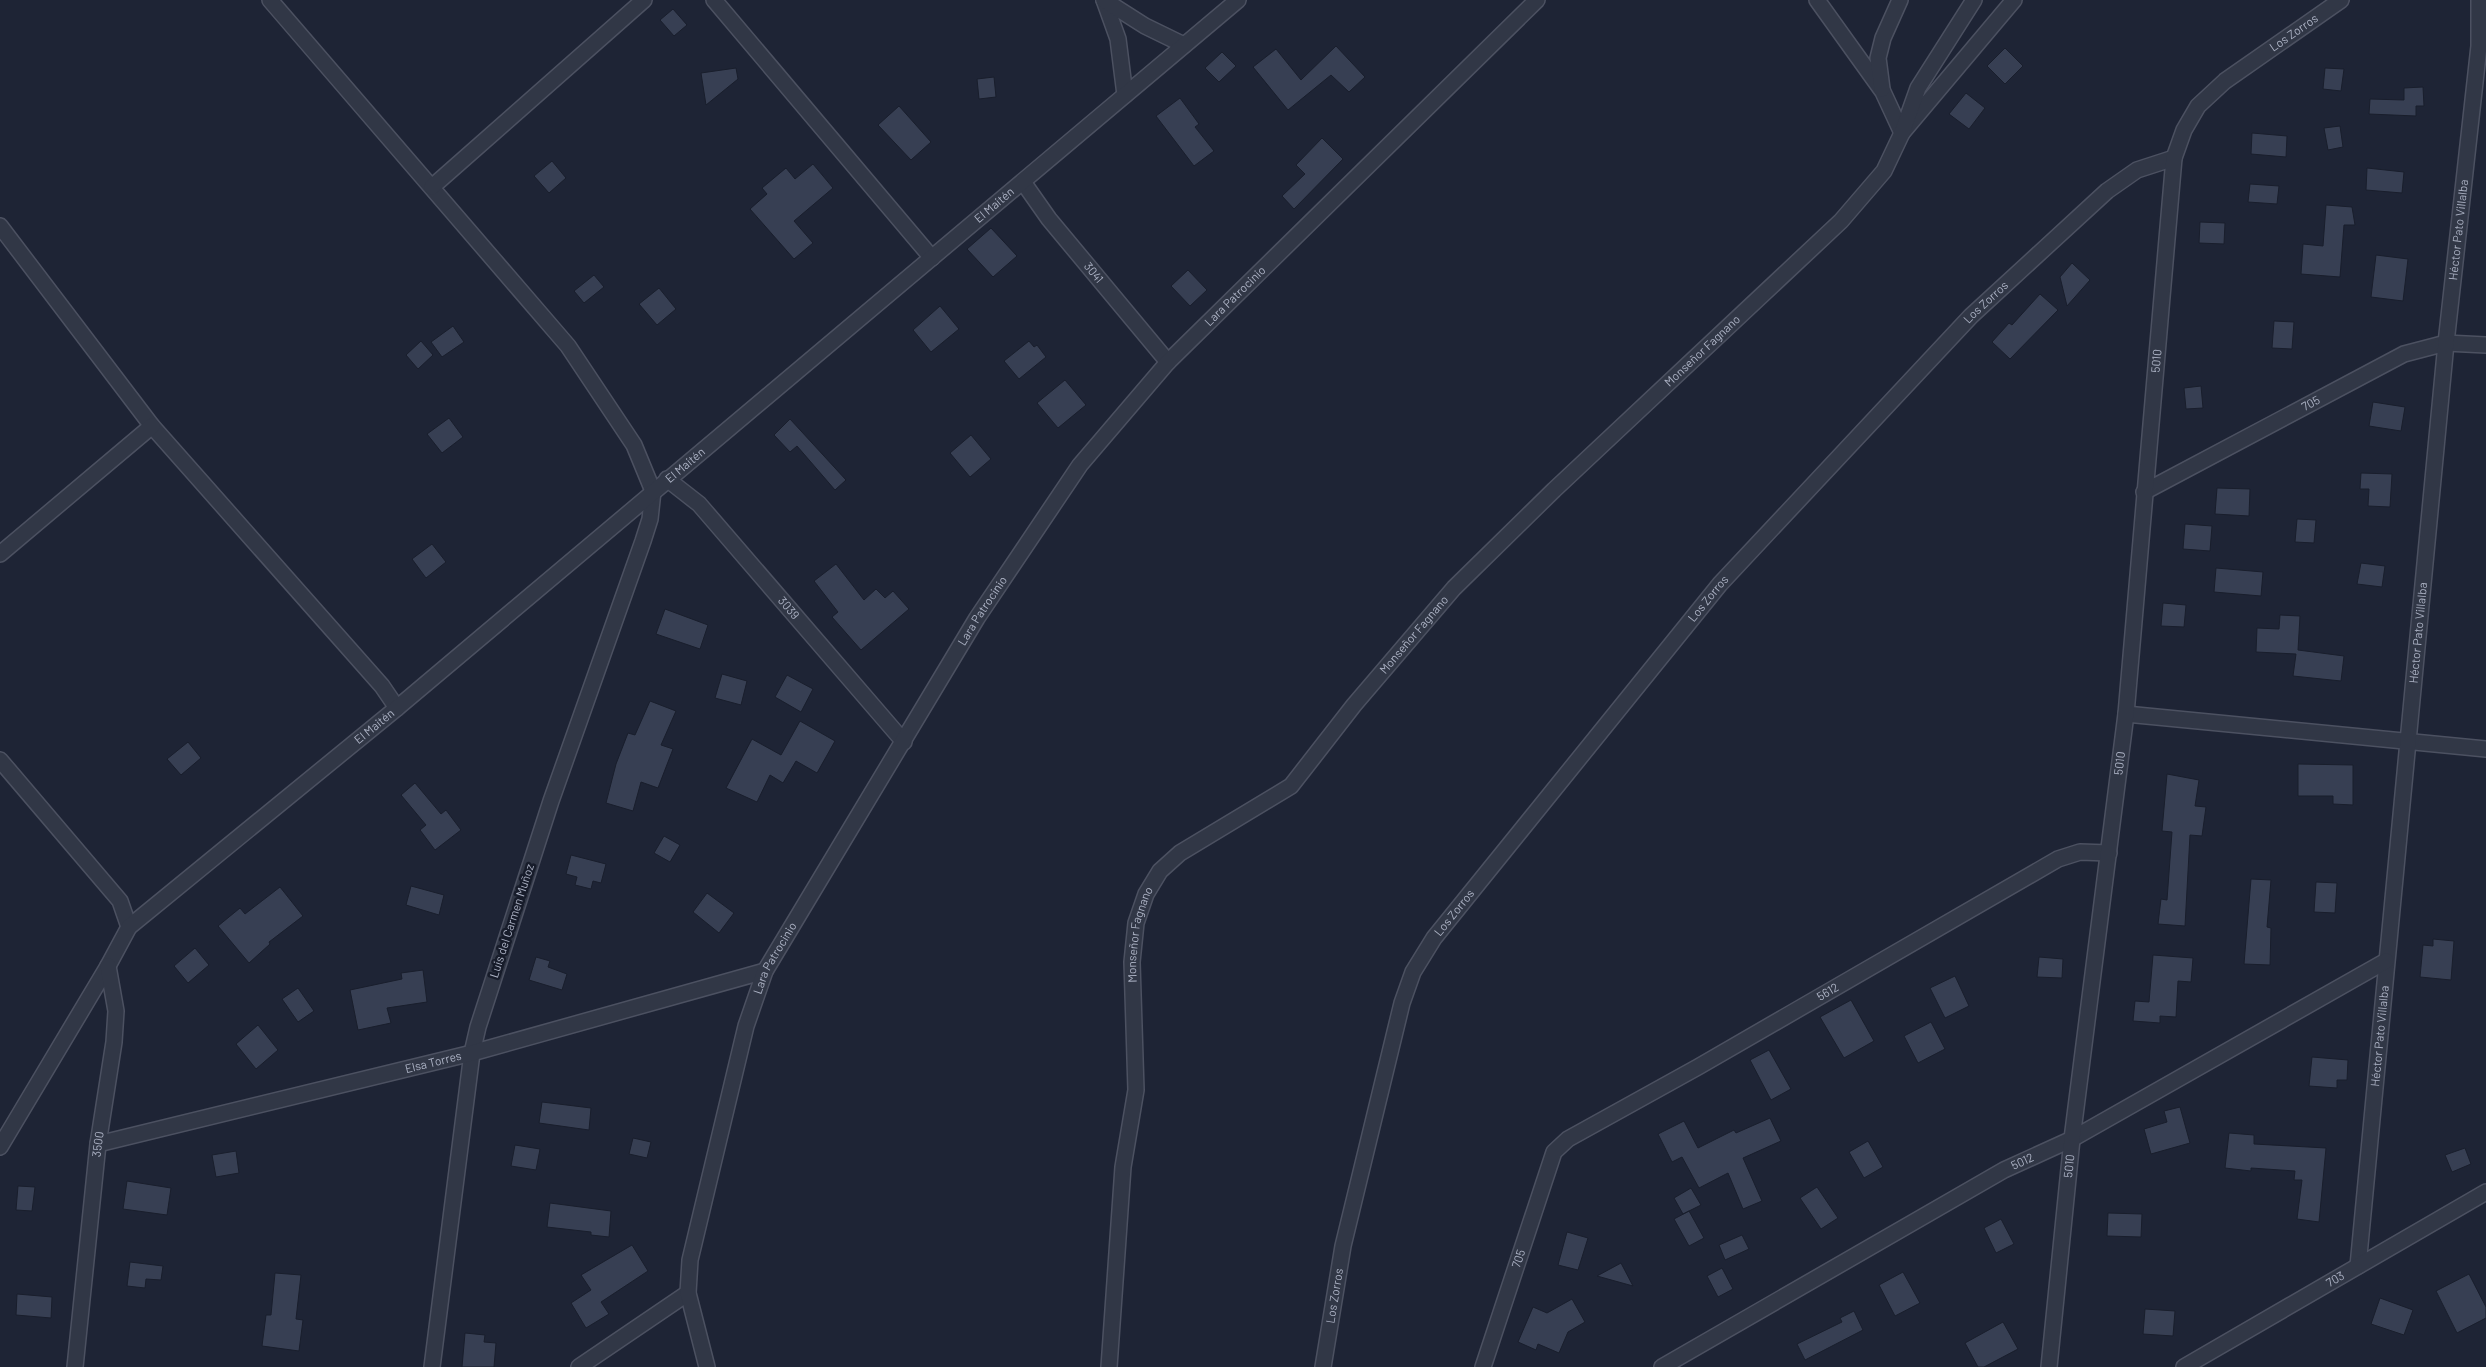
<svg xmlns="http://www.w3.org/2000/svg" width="2486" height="1367" viewBox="0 0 2486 1367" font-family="Barlow,sans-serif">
<rect width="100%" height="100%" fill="#1e2435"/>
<path fill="#373f53" stroke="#191e2c" d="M 673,9 L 687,25 L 674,36 L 660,20 Z
M 1336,46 L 1365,77 L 1349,92 L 1331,75 L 1288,110 L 1253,67 L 1276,49 L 1301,80 Z
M 2005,48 L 2023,66 L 2005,84 L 1987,66 Z
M 1222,52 L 1236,66 L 1219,82 L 1205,68 Z
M 736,68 L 738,79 L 706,105 L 701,73 Z
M 2325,68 L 2344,69 L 2341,91 L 2323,89 Z
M 994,77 L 996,97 L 979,99 L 977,79 Z
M 2423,87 L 2424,106 L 2416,106 L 2416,116 L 2369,114 L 2370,99 L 2404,100 L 2404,88 Z
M 1966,93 L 1985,108 L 1969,129 L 1949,114 Z
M 1180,98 L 1199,124 L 1195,127 L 1214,151 L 1194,166 L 1156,116 Z
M 899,106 L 931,142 L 911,160 L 878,125 Z
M 2340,126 L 2343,147 L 2328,150 L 2324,128 Z
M 2252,133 L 2287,136 L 2286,157 L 2251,154 Z
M 1322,138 L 1343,159 L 1294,209 L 1282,196 L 1305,174 L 1296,165 Z
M 552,161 L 566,178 L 549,193 L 534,176 Z
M 813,164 L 833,188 L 794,221 L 813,243 L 794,259 L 750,209 L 767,194 L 762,188 L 786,168 L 795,179 Z
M 2367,168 L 2404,172 L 2402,193 L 2366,190 Z
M 2250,184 L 2279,186 L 2277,204 L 2248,202 Z
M 2326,205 L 2352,207 L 2355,225 L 2344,225 L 2340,277 L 2301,274 L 2303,244 L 2323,246 Z
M 2200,222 L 2225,223 L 2224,244 L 2199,243 Z
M 991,228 L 1017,256 L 993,277 L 967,249 Z
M 2376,255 L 2408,259 L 2403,301 L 2371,297 Z
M 2072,263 L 2090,280 L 2067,306 L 2060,277 Z
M 1188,270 L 1207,290 L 1190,306 L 1171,286 Z
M 594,275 L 604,287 L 584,303 L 574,291 Z
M 659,288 L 676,309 L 657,325 L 639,304 Z
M 2040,294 L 2058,310 L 2010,359 L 1992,342 L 2009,323 L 2012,325 Z
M 940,306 L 959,329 L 931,352 L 913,330 Z
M 2274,321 L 2294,322 L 2292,349 L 2272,348 Z
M 453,326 L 464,342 L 442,357 L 431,342 Z
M 421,341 L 433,355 L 418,369 L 406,355 Z
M 1029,341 L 1034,347 L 1037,345 L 1046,357 L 1019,379 L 1004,361 Z
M 1065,380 L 1086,405 L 1058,428 L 1037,403 Z
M 2201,386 L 2203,408 L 2186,409 L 2184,388 Z
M 2373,402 L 2405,407 L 2401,431 L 2369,426 Z
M 449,418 L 463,437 L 442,453 L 427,434 Z
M 790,419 L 846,480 L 835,490 L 797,446 L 790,452 L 774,435 Z
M 971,435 L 991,459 L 970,477 L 950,453 Z
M 2361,473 L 2392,474 L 2390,507 L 2368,506 L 2369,489 L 2360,489 Z
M 2217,488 L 2250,489 L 2249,516 L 2215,514 Z
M 2297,519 L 2316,520 L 2314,543 L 2295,542 Z
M 2185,524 L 2212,526 L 2210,551 L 2183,549 Z
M 432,544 L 446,562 L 426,578 L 412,559 Z
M 2361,563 L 2385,566 L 2382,587 L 2357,584 Z
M 836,564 L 864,600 L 876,589 L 885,598 L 893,591 L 909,609 L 861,650 L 832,617 L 838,612 L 814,581 Z
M 2216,568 L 2263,572 L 2261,596 L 2214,592 Z
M 2163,603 L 2186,605 L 2184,627 L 2161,626 Z
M 665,609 L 708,625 L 700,649 L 656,634 Z
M 2280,615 L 2300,616 L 2298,650 L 2344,656 L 2341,681 L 2293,676 L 2296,654 L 2256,652 L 2257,628 L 2279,629 Z
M 722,674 L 747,681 L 741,705 L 715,698 Z
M 787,675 L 813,689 L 801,712 L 775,697 Z
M 650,701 L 676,711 L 661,745 L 673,749 L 658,788 L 641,782 L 633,811 L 606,803 L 616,764 L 628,733 L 635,735 Z
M 800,721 L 835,741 L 817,773 L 796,761 L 783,783 L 770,775 L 757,802 L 726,788 L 752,739 L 781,755 Z
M 188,742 L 201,758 L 181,775 L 167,759 Z
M 2298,764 L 2353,765 L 2353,805 L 2333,804 L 2333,796 L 2298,796 Z
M 2167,774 L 2199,780 L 2195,806 L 2206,807 L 2202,836 L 2190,835 L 2185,926 L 2158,924 L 2161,899 L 2167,900 L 2172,832 L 2162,831 Z
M 415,783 L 441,814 L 446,810 L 461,830 L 435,850 L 420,830 L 426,825 L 401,795 Z
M 664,836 L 680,845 L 670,862 L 654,853 Z
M 571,855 L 606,864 L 601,883 L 593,881 L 591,889 L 575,885 L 577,877 L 566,874 Z
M 2251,879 L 2271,880 L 2267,927 L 2271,928 L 2270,965 L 2244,964 Z
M 2316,882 L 2337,883 L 2335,913 L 2314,912 Z
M 411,886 L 444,895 L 439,915 L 406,905 Z
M 280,887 L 303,916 L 269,942 L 270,944 L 249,963 L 218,926 L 240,908 L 245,914 Z
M 707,893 L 734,913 L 719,933 L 693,912 Z
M 2433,939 L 2454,941 L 2451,980 L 2420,977 L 2423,945 L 2433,946 Z
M 195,948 L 209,965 L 188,983 L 174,966 Z
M 2153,955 L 2193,958 L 2191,982 L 2178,981 L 2176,1017 L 2160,1016 L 2160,1023 L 2133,1021 L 2135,1001 L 2149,1002 Z
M 536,957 L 550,961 L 548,967 L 567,974 L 562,990 L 529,980 Z
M 2039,957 L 2063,959 L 2062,978 L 2037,977 Z
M 423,970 L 427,1002 L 387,1008 L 391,1023 L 358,1030 L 350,990 L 402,979 L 401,973 Z
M 1955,976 L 1969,1006 L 1945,1018 L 1930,988 Z
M 298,988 L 314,1011 L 298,1022 L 282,999 Z
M 1851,1000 L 1874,1041 L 1844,1058 L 1820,1017 Z
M 1931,1022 L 1945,1049 L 1918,1063 L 1904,1036 Z
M 258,1025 L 278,1050 L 256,1069 L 236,1044 Z
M 1769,1050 L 1791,1089 L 1771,1100 L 1750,1060 Z
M 2312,1057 L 2348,1060 L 2347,1080 L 2337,1080 L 2337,1088 L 2309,1086 Z
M 542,1102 L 591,1108 L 589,1130 L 539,1123 Z
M 2180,1107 L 2190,1143 L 2151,1154 L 2144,1129 L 2167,1122 L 2164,1111 Z
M 1770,1118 L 1781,1141 L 1743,1158 L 1762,1201 L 1743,1209 L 1728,1173 L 1699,1188 L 1682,1157 L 1672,1162 L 1658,1134 L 1684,1121 L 1698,1148 L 1734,1130 L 1736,1133 Z
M 2229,1133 L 2254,1135 L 2254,1144 L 2326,1148 L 2319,1222 L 2297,1219 L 2302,1180 L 2294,1180 L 2295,1171 L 2251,1168 L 2251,1171 L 2225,1168 Z
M 633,1138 L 651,1142 L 647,1158 L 629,1154 Z
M 1868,1141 L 1883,1167 L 1864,1178 L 1849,1152 Z
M 515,1145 L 540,1149 L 536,1170 L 511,1166 Z
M 2465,1148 L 2471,1164 L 2452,1172 L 2445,1155 Z
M 236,1151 L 239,1173 L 216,1177 L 212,1155 Z
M 127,1181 L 171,1188 L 167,1215 L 123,1209 Z
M 18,1186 L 35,1187 L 32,1211 L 16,1210 Z
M 1817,1187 L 1838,1218 L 1821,1229 L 1800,1198 Z
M 1691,1188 L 1701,1205 L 1683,1214 L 1674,1198 Z
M 550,1203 L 611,1211 L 609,1237 L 591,1235 L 591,1232 L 547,1227 Z
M 1689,1211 L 1704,1238 L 1689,1246 L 1674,1219 Z
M 2108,1213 L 2142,1214 L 2141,1237 L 2107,1236 Z
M 2001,1219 L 2014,1244 L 1996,1253 L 1984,1228 Z
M 1567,1232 L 1588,1238 L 1578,1270 L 1558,1265 Z
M 1742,1235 L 1749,1249 L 1725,1260 L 1719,1245 Z
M 632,1245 L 648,1271 L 601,1302 L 609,1314 L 586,1328 L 571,1303 L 591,1290 L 581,1275 Z
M 130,1262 L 163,1266 L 161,1280 L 146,1279 L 145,1288 L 127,1286 Z
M 1621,1263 L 1633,1286 L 1597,1276 Z
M 1722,1268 L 1733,1289 L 1718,1297 L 1707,1276 Z
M 1903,1272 L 1920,1303 L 1895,1316 L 1879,1285 Z
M 275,1273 L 301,1275 L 296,1319 L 303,1320 L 299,1351 L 262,1346 L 266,1315 L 271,1315 Z
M 2469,1274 L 2486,1307 L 2486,1318 L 2457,1333 L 2436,1291 Z
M 17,1294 L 52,1297 L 51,1318 L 16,1315 Z
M 2380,1298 L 2413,1310 L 2404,1335 L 2371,1324 Z
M 1572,1299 L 1585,1322 L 1568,1332 L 1559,1353 L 1538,1344 L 1536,1350 L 1518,1342 L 1533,1307 L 1547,1313 Z
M 2145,1309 L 2175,1311 L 2173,1336 L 2143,1334 Z
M 1854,1311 L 1863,1330 L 1805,1360 L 1797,1344 L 1842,1322 L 1840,1318 Z
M 2003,1322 L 2018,1349 L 1984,1367 L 1978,1367 L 1965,1343 Z
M 465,1333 L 485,1335 L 484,1342 L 496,1343 L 494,1367 L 462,1367 Z"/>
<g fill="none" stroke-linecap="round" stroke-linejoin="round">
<g stroke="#4c5161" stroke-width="18">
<g id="street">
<path d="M 270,0 L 568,346 L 634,445 L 653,491 L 650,519 L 643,541 L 551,801 L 478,1027 L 472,1053 L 432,1367"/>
<path d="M 714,0 L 932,258"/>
<path d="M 1104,0 L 1118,39 L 1125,95"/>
<path d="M 1104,0 L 1145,26 L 1184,45"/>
<path d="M 1817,0 L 1883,92 L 1902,133 L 2014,0"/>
<path d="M 1882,89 L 1878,58 L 1883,38 L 1900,0"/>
<path id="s1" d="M 1023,182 L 1049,219 L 1168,362"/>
<path d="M 432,187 L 644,0"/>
<path d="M 0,226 L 152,426 L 382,686 L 397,708"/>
<path id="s2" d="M 667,479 L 699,504 L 904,742"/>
<path id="s3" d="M 2144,492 L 2404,354 L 2446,343 L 2486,345"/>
<path d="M 0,554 L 152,426"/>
<path d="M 2126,714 L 2486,749"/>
<path d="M 0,760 L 120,901 L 129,927"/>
<path id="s4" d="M 98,1144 L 472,1053 L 765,971"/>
<path id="s5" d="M 0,1147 L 108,966 L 129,927 L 397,708 L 1238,0"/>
<path id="s6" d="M 2358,1266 L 2446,343 L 2479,46 L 2479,0"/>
<path id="s7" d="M 75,1367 L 98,1144 L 114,1042 L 116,1011 L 108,966"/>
<path d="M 579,1367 L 688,1293"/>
<path id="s8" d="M 707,1367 L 688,1293 L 690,1260 L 746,1026 L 765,971 L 977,618 L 1080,465 L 1168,362 L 1537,0"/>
<path id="s9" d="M 1109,1367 L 1123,1167 L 1136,1090 L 1132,962 L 1136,923 L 1146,894 L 1160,871 L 1180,853 L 1291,786 L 1354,705 L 1454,588 L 1554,490 L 1841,221 L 1884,171 L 1902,133 L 1918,88 L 1974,0"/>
<path id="s10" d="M 1323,1367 L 1343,1246 L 1402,1003 L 1413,972 L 1434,938 L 1720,584 L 1971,316 L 2107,191 L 2137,170 L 2174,158"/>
<path id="s11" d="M 1483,1367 L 1554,1152 L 1568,1139 L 1698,1067 L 2058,859 L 2080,852 L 2109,853"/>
<path id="s12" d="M 1662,1367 L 2004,1170 L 2072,1139 L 2386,961"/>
<path id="s13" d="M 2049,1367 L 2072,1139 L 2126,714 L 2174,158 L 2184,130 L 2198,106 L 2225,81 L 2341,0"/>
<path id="s14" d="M 2184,1367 L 2486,1192"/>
</g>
</g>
<use href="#street" stroke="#313746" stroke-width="15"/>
</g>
<g text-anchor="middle" stroke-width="5" stroke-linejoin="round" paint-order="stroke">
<g font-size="12" fill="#abb1c3" stroke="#171c2a">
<text dy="4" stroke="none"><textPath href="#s13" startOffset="1394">Los Zorros</textPath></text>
<text dy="4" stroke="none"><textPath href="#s5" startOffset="1382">El Maitén</textPath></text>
<text dy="4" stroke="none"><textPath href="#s6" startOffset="1041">Héctor Pato Villalba</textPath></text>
<text dy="4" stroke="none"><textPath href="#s1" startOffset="115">3041</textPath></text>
<text dy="4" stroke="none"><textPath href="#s8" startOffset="1234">Lara Patrocinio</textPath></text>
<text dy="4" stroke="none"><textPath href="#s10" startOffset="1288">Los Zorros</textPath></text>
<text dy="4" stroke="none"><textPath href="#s9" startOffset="1260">Monseñor Fagnano</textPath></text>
<text dy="4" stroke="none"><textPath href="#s13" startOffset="1012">5010</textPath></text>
<text dy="4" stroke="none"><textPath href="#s3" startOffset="189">705</textPath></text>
<text dy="4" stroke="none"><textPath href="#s5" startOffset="978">El Maitén</textPath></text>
<text dy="4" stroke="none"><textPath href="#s10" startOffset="882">Los Zorros</textPath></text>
<text dy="4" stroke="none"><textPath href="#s2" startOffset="178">3039</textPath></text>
<text dy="4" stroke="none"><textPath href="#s8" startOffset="829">Lara Patrocinio</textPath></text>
<text dy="4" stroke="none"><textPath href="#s6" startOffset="636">Héctor Pato Villalba</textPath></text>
<text dy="4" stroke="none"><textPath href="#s9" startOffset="855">Monseñor Fagnano</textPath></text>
<text dy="4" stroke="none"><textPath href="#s5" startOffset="572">El Maitén</textPath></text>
<text dy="4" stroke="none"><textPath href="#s13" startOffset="608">5010</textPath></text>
<text dy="4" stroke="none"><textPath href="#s10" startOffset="478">Los Zorros</textPath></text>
<text transform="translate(512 921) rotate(-72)" y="4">Luis del Carmen Muñoz</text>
<text dy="4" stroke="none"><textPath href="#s9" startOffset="435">Monseñor Fagnano</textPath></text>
<text dy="4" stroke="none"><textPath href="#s8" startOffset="424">Lara Patrocinio</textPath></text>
<text dy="4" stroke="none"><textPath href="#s11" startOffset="544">5612</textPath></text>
<text dy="4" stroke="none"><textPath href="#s6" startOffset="231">Héctor Pato Villalba</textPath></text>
<text dy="4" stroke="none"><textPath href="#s4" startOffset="345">Elsa Torres</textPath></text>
<text dy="4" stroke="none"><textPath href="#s7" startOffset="224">3500</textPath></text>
<text dy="4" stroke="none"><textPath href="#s12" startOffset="415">5012</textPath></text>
<text dy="4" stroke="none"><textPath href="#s13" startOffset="202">5010</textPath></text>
<text dy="4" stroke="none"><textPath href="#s11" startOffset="114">705</textPath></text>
<text dy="4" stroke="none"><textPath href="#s14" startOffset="175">703</textPath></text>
<text dy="4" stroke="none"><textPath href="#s10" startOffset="72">Los Zorros</textPath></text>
</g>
</g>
</svg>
